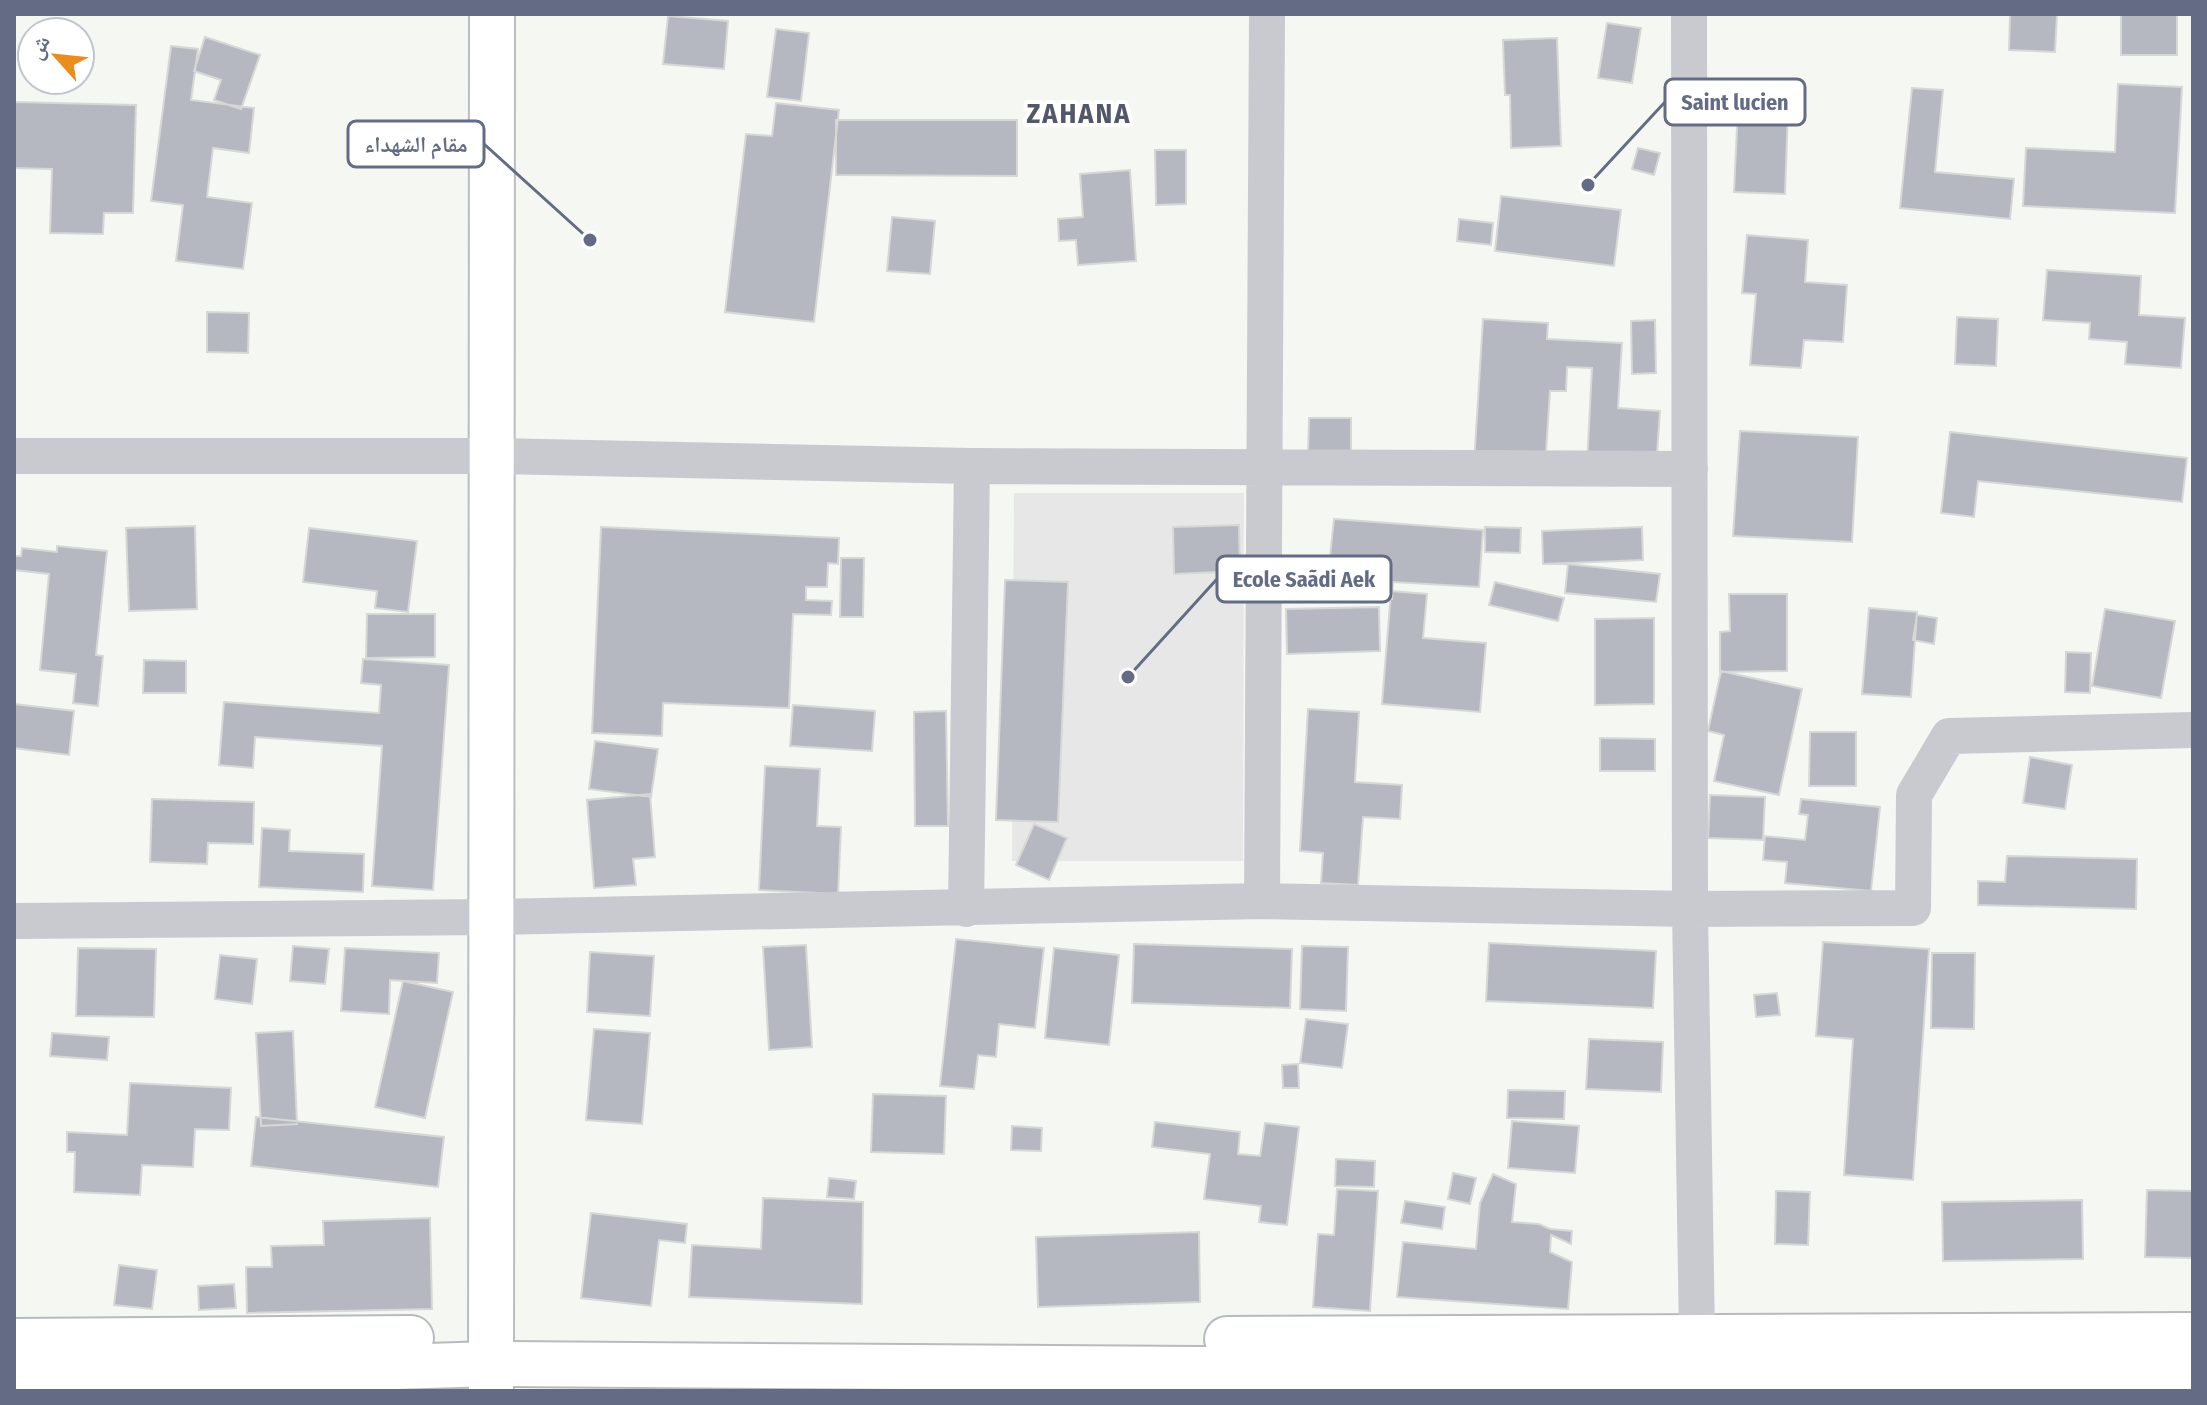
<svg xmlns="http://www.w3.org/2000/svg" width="2207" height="1405" viewBox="0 0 2207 1405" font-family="'Fira Sans Condensed','Noto Naskh Arabic',sans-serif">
<rect width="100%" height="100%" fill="#f5f7f3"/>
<path fill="#e6e7e6" d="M 1014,493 L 1244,493 L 1243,861 L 1012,861 Z"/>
<path fill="#b5b8c0" stroke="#d7d8d6" stroke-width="2" d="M 2010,14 L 2057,14 L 2055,52 L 2009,50 Z
M 2121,14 L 2177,14 L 2177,55 L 2121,55 Z
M 668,16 L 728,21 L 724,69 L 663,64 Z
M 1607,23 L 1641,28 L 1632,83 L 1598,78 Z
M 776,29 L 809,33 L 801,101 L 767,97 Z
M 205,37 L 260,55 L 241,109 L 214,100 L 221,80 L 194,71 Z
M 1557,38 L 1561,146 L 1511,148 L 1510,95 L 1505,95 L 1503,40 Z
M 171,46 L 198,49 L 191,100 L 254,108 L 249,153 L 213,148 L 207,197 L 252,203 L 243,269 L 176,261 L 183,205 L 151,201 Z
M 2118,84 L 2182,87 L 2175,213 L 2023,206 L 2026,148 L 2115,152 Z
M 1912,88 L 1943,90 L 1935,172 L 2014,179 L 2010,219 L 1900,208 Z
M 14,102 L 136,105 L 133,213 L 104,213 L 103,234 L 50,233 L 52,169 L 14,168 Z
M 776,103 L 839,110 L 814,322 L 725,312 L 746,134 L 772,136 Z
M 1738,107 L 1788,110 L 1785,194 L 1734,192 Z
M 836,120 L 1017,120 L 1017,176 L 836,175 Z
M 1638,148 L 1660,153 L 1654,175 L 1632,169 Z
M 1155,150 L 1186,150 L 1186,204 L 1156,205 Z
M 1130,170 L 1136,261 L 1078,265 L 1076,240 L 1059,241 L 1058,219 L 1083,217 L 1080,174 Z
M 1501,196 L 1621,210 L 1614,266 L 1495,251 Z
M 892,217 L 935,221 L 930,274 L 887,271 Z
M 1459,219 L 1493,223 L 1491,245 L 1457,241 Z
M 1747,235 L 1808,240 L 1805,282 L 1847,285 L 1843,342 L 1804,340 L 1801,368 L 1750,365 L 1756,294 L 1742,293 Z
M 2047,270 L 2141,276 L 2139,315 L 2185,318 L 2181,368 L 2125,364 L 2127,342 L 2089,339 L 2090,323 L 2043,320 Z
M 207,312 L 249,313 L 248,353 L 207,352 Z
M 1957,317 L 1998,319 L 1996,366 L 1955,364 Z
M 1483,319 L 1548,323 L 1547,339 L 1622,343 L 1618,408 L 1660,411 L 1656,468 L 1587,464 L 1592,368 L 1567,367 L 1566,391 L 1550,391 L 1545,468 L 1474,464 Z
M 1655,320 L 1656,373 L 1632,374 L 1631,321 Z
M 1309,418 L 1351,418 L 1351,455 L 1308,455 Z
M 1740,431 L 1858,437 L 1852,542 L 1733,536 Z
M 1950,432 L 2187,458 L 2182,502 L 1978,481 L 1974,517 L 1941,513 Z
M 1334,519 L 1483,530 L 1479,587 L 1393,582 L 1392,599 L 1358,597 L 1361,558 L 1330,556 Z
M 1239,525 L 1240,571 L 1174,574 L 1173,527 Z
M 195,526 L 197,609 L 129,611 L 126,528 Z
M 601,527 L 839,538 L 838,564 L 828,563 L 827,587 L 806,587 L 806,600 L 832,601 L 831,615 L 793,614 L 789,708 L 663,703 L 662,736 L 592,733 Z
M 1485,527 L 1521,528 L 1520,553 L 1485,552 Z
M 1642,527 L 1643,560 L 1543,564 L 1542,531 Z
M 309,528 L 417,541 L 408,612 L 375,608 L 377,591 L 303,582 Z
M 57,546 L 107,551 L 96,655 L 103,656 L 98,706 L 73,703 L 76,674 L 40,670 L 49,574 L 14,570 L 14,556 L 21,556 L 22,548 L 57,552 Z
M 841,558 L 864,558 L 863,617 L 840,617 Z
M 1568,564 L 1660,574 L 1656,602 L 1565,593 Z
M 1005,580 L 1068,582 L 1058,822 L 996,820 Z
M 1495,582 L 1564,598 L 1558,621 L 1489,605 Z
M 1391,591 L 1427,594 L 1423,638 L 1486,643 L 1480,712 L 1382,704 Z
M 1729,594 L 1787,594 L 1787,671 L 1720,672 L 1720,632 L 1730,631 Z
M 1379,607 L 1380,651 L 1287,654 L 1286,609 Z
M 1869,608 L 1917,612 L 1911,697 L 1862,694 Z
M 2105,609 L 2175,621 L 2161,698 L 2092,686 Z
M 367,614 L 435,614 L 435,657 L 366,658 Z
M 1917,615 L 1937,618 L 1934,644 L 1913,640 Z
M 1654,618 L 1654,704 L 1595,705 L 1595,619 Z
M 2066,652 L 2091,653 L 2090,693 L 2065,692 Z
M 363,659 L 449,665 L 433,890 L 372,886 L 382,746 L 255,737 L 253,768 L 219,765 L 224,702 L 379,713 L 381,685 L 361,683 Z
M 144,660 L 186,661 L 186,693 L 143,693 Z
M 1721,671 L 1802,689 L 1779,795 L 1714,781 L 1724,735 L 1708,731 Z
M 14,704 L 74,711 L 69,755 L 14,748 Z
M 793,705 L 875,711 L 872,751 L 790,746 Z
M 1308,709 L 1359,712 L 1355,782 L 1402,785 L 1400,819 L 1363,817 L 1358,885 L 1321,883 L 1323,853 L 1300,851 Z
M 946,711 L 948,826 L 915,826 L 914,712 Z
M 1810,732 L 1856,732 L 1856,786 L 1809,786 Z
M 1600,738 L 1655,739 L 1655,771 L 1600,771 Z
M 595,741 L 658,749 L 651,797 L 589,789 Z
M 2030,757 L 2072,765 L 2065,809 L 2023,803 Z
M 765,766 L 820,769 L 817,826 L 841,827 L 838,894 L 759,890 Z
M 650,794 L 655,857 L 633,859 L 636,885 L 594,888 L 587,800 Z
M 1710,795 L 1765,797 L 1763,840 L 1708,838 Z
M 152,799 L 254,802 L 253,844 L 208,843 L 207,864 L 150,862 Z
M 1801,799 L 1880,807 L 1871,891 L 1785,883 L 1787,862 L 1763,860 L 1765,836 L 1805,840 L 1808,815 L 1799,814 Z
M 1034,824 L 1067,838 L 1049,880 L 1016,865 Z
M 262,828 L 290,830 L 289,851 L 364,854 L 363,892 L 259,887 Z
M 2007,856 L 2137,859 L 2136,909 L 1978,905 L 1978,881 L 2005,882 Z
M 956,939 L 1044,948 L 1035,1028 L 999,1024 L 996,1057 L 978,1055 L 974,1089 L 940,1086 Z
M 1823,942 L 1929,949 L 1913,1180 L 1844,1175 L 1853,1039 L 1816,1036 Z
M 1489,943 L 1656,951 L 1653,1008 L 1486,1001 Z
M 1134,944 L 1292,949 L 1290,1008 L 1132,1003 Z
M 806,945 L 812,1047 L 769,1050 L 763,947 Z
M 293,946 L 329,949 L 325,984 L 290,981 Z
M 1302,946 L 1348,947 L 1346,1011 L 1300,1009 Z
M 78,948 L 156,949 L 154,1017 L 76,1016 Z
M 345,948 L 439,953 L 437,983 L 390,980 L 389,1014 L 341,1011 Z
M 1054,948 L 1119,955 L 1109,1045 L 1045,1038 Z
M 590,952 L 654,956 L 650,1016 L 587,1012 Z
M 1932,953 L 1975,953 L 1974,1029 L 1931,1028 Z
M 220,955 L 257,959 L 252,1004 L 215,999 Z
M 403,981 L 453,992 L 425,1118 L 375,1107 Z
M 1777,993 L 1780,1015 L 1756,1017 L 1754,995 Z
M 1306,1019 L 1348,1024 L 1342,1068 L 1300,1063 Z
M 594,1029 L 650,1033 L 642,1124 L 586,1120 Z
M 293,1031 L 297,1124 L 261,1126 L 256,1033 Z
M 52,1033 L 109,1037 L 107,1060 L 50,1056 Z
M 1589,1039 L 1663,1042 L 1661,1092 L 1586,1089 Z
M 1298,1064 L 1299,1088 L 1283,1088 L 1282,1065 Z
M 130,1083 L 231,1088 L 229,1130 L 195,1129 L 193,1167 L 142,1165 L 140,1195 L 74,1192 L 75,1152 L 67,1152 L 67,1132 L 127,1135 Z
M 1508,1090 L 1565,1091 L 1564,1119 L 1507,1118 Z
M 873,1094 L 946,1096 L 944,1154 L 871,1152 Z
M 256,1117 L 444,1137 L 438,1187 L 251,1166 Z
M 1512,1121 L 1579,1126 L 1575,1173 L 1508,1168 Z
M 1155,1122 L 1240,1132 L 1238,1154 L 1260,1156 L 1265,1123 L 1299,1127 L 1287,1225 L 1259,1222 L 1261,1206 L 1204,1199 L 1210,1154 L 1152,1147 Z
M 1012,1126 L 1042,1128 L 1041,1151 L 1011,1150 Z
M 1336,1159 L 1375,1161 L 1374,1187 L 1335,1186 Z
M 1453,1173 L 1476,1178 L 1470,1204 L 1448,1199 Z
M 1493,1174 L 1516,1184 L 1512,1222 L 1539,1224 L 1550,1229 L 1572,1231 L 1571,1244 L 1551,1235 L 1550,1252 L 1572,1262 L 1568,1309 L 1397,1297 L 1403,1242 L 1476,1249 L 1480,1203 Z
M 829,1178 L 856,1181 L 854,1199 L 827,1197 Z
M 1337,1189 L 1378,1191 L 1370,1311 L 1313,1307 L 1318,1234 L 1334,1235 Z
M 2147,1190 L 2193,1191 L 2193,1258 L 2145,1257 Z
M 1776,1191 L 1810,1192 L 1808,1245 L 1775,1244 Z
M 763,1198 L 863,1202 L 862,1304 L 689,1297 L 692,1245 L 761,1249 Z
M 2082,1200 L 2083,1259 L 1943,1261 L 1942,1202 Z
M 1405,1201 L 1445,1207 L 1442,1229 L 1401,1223 Z
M 591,1213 L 687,1224 L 685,1243 L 659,1240 L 651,1306 L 581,1298 Z
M 430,1218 L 432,1309 L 247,1313 L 246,1267 L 272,1267 L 271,1246 L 324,1245 L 323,1221 Z
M 1199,1232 L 1200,1302 L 1038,1307 L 1036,1237 Z
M 119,1265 L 157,1270 L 152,1309 L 114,1305 Z
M 234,1284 L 236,1308 L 199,1310 L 198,1286 Z"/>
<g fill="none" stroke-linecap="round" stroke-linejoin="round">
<g stroke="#bbbdc3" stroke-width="48">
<path id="secondary" d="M 491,1391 L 492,14"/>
</g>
<g stroke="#b8babe" stroke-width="48">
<path id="highway" d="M 1227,1339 L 2193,1335
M 14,1341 L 411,1338
M 14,1379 L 491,1364 L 2193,1376"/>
</g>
<path stroke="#c9cacf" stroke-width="36" d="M 1689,14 L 1690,909 L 1697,1336 L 1694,1364
M 14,456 L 491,456 L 972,466 L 1690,469
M 1262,901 L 1267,14
M 966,909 L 972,466
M 14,921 L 491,917 L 1262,901 L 1690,909 L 1913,908 L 1914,795 L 1949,736 L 2193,730"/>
<use href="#secondary" stroke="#fff" stroke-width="44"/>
<use href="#highway" stroke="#fff" stroke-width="44"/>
</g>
<g text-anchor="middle" stroke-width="8" stroke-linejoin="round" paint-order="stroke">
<g font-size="28" font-weight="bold" letter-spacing="2" fill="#52586a" stroke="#fff">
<text x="1079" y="123">ZAHANA</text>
</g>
</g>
<path fill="none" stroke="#646c85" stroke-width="3" d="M1588 185L1665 102M590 240L484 144M1128 677L1217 579"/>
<g fill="#646c85" stroke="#fff" stroke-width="3">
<circle cx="1588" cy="185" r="8"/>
<circle cx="590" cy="240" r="8"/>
<circle cx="1128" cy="677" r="8"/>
</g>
<g fill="#fff" stroke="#646c85" stroke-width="3">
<rect x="1665" y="79" width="140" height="46" rx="8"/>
<rect x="348" y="121" width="136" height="46" rx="8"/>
<rect x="1217" y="556" width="174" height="46" rx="8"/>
</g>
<g font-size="22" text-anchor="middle" font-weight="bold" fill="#646c85">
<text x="1735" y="110">Saint lucien</text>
<text x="416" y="152">مقام الشهداء</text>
<text x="1304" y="587">Ecole Saãdi Aek</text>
</g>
<rect width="2207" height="1405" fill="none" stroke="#646c85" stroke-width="32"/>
<g transform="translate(56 56) rotate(297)"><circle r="38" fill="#ffffff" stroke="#c1c4ce" stroke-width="2"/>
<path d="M0-6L14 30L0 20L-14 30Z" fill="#ea8d1f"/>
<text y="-12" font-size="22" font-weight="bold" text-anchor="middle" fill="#646c85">ش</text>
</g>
</svg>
